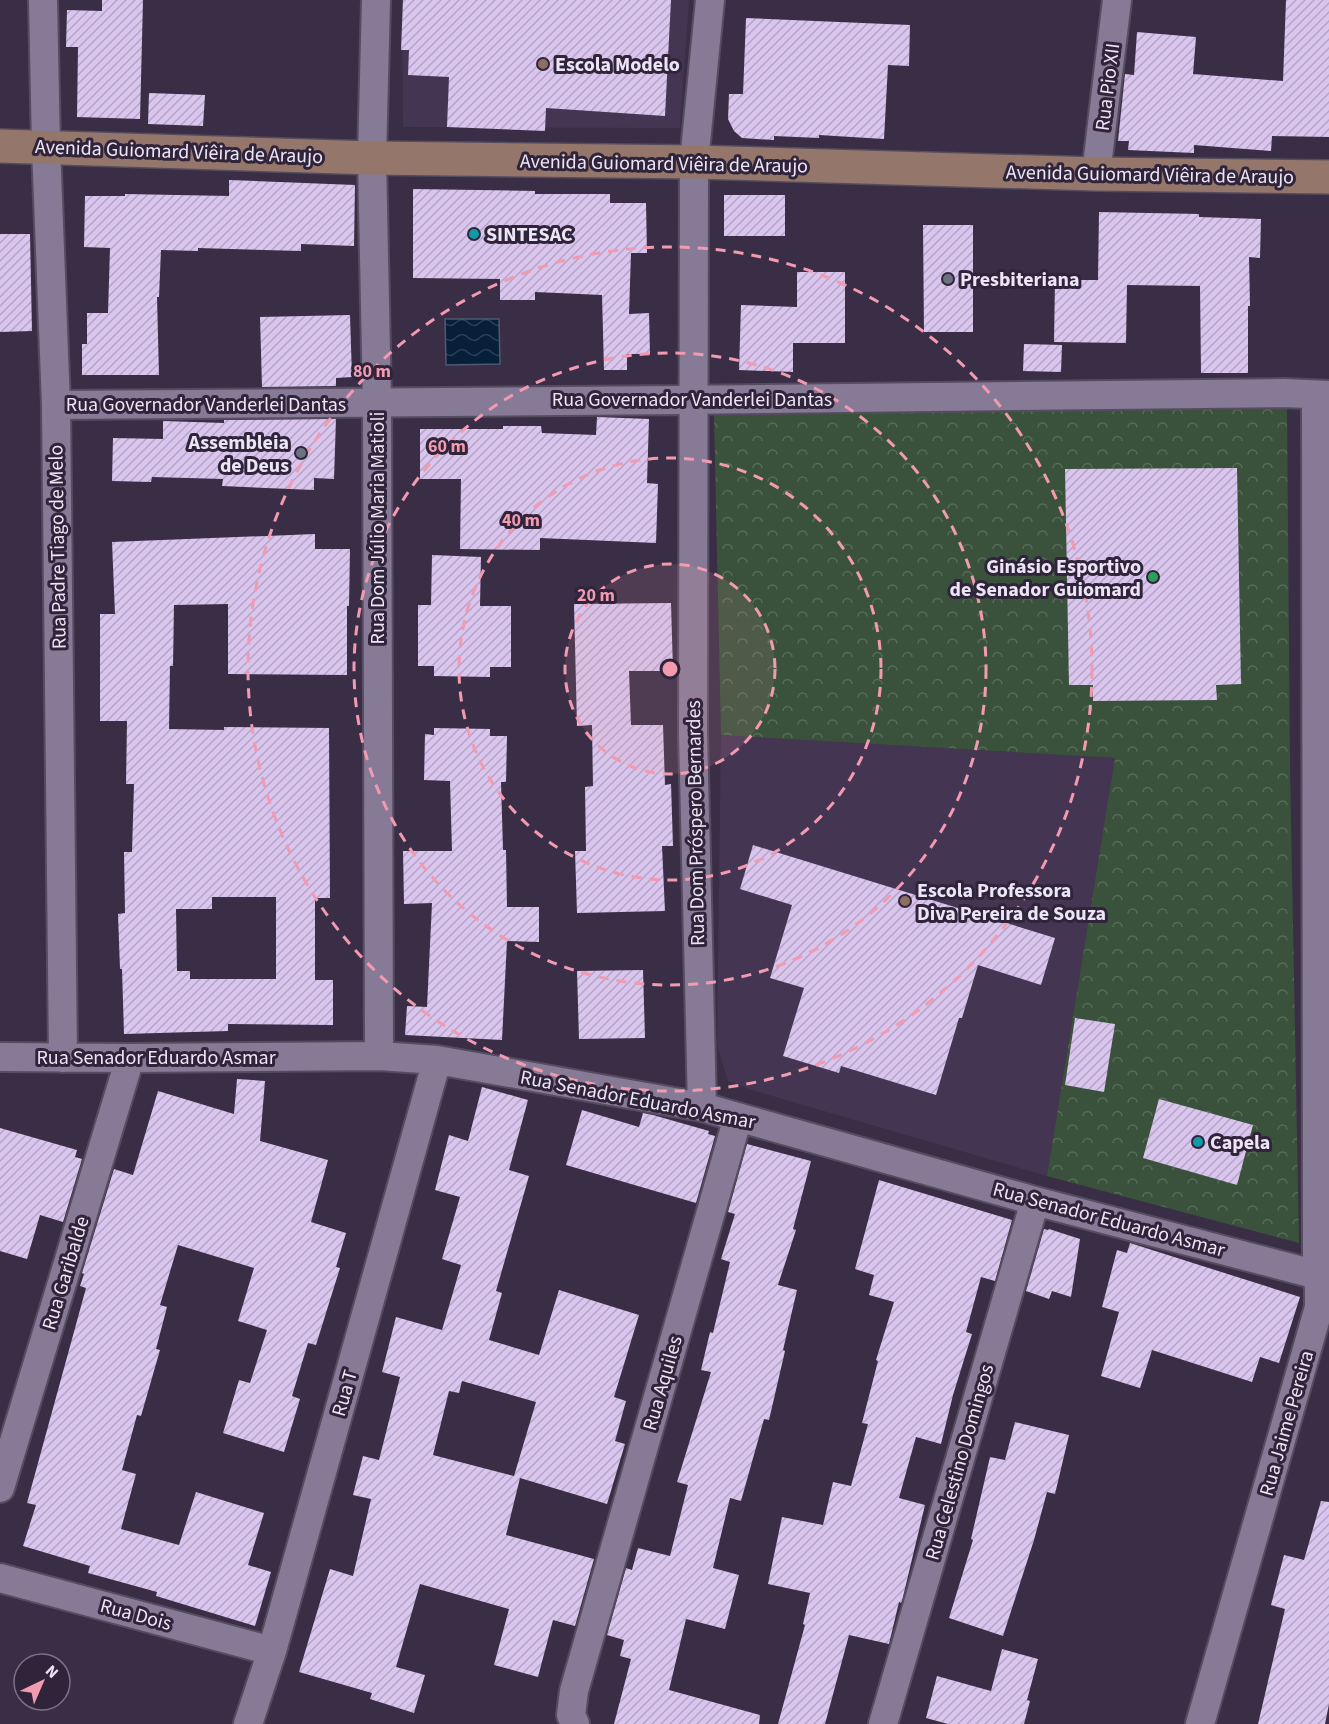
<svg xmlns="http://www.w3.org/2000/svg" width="1329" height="1724" viewBox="0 0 1329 1724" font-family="'Source Sans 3',sans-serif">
<defs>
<pattern id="park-crowns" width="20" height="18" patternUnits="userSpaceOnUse" patternTransform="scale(1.5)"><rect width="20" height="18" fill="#3a523c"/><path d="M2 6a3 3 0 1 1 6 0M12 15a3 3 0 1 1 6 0" fill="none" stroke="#576b59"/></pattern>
<pattern id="water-waves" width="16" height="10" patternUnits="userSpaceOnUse" patternTransform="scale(1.5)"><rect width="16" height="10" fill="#081f3a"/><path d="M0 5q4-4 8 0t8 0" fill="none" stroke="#2c3f57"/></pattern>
<pattern id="building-hatch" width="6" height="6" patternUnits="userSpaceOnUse" patternTransform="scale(1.5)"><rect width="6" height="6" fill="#d9c5ed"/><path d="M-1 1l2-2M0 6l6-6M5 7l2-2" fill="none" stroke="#b4a5c4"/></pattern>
</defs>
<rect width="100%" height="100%" fill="#3a2e46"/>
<path fill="#443653" d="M 402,0 L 689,0 L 680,128 L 403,127 Z
M 721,735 L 1115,758 L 1047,1176 L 752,1090 L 728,1081 L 717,1045 Z"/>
<path fill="url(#park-crowns)" d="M 1287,409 L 1290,768 L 1299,1243 L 1047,1176 L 1115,758 L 721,735 L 714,413 Z"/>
<path fill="url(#water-waves)" stroke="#4c5a72" stroke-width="1.5" d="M 445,319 L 499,319 L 500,364 L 446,365 Z"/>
<path fill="url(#building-hatch)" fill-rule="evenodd" d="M 102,0 L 143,0 L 140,119 L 77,117 L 78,47 L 66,47 L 67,10 L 102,11 Z
M 403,0 L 671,0 L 665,116 L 546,108 L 545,131 L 447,127 L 449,77 L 408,75 L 409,50 L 401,50 Z
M 1286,0 L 1329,0 L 1329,137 L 1272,136 L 1271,151 L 1194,145 L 1194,153 L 1128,150 L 1129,141 L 1118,141 L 1125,74 L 1134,75 L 1137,32 L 1196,37 L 1193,74 L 1283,81 Z
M 746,18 L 910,25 L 909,66 L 888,65 L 884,139 L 819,135 L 819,138 L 774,136 L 774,140 L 742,138 L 734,131 L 728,119 L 729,94 L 743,94 Z
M 149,93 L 205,95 L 203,126 L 148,124 Z
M 229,180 L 355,185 L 354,246 L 301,244 L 301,251 L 198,248 L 198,251 L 161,250 L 159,297 L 157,297 L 159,375 L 82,375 L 82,344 L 87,344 L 87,313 L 108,313 L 110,248 L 84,247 L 85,196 L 125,196 L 125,194 L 229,196 Z
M 413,189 L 535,191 L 535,194 L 610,194 L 610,203 L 646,203 L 647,253 L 631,253 L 629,314 L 649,313 L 650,354 L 627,354 L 627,370 L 604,370 L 602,295 L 535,292 L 535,300 L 500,300 L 500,279 L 413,278 Z
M 724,195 L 785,195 L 785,236 L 724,236 Z
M 1099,212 L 1199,214 L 1199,217 L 1261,219 L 1260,258 L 1249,257 L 1250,306 L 1248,306 L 1248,373 L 1201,373 L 1200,286 L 1127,285 L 1126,343 L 1054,342 L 1055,280 L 1098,280 Z
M 923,225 L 973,225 L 973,332 L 924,332 Z
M 0,234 L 30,234 L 32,331 L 0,332 Z
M 797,272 L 845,272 L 845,343 L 793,343 L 793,372 L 739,370 L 741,305 L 797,307 Z
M 350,315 L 352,377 L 336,378 L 336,386 L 262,387 L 260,317 Z
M 1024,344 L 1062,345 L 1061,372 L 1023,371 Z
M 597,417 L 649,419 L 647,483 L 658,484 L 656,543 L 540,538 L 540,550 L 460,549 L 461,479 L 420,479 L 420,429 L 503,429 L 503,426 L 541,426 L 542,433 L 596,435 Z
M 336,419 L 334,479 L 314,478 L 314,490 L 222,486 L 223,479 L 152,477 L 151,482 L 112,481 L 113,438 L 163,439 L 163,421 L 224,423 L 224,420 Z
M 1237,468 L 1241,684 L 1216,685 L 1217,700 L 1093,701 L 1093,685 L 1069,685 L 1065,469 Z
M 315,534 L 315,549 L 350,549 L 349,606 L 347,606 L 347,675 L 228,674 L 228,604 L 174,605 L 173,666 L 170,666 L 169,729 L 224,730 L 224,727 L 329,728 L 330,898 L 315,898 L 315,980 L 333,980 L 333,1025 L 228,1024 L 228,1031 L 124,1034 L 122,969 L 120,969 L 118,914 L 125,913 L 124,852 L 132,852 L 134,784 L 126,784 L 127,721 L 100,721 L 100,614 L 115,614 L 112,542 ZM 212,897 L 276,897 L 276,979 L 190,979 L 190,971 L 177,971 L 176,909 L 212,909 Z
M 432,555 L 481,557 L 480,606 L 511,606 L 511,667 L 490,667 L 490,677 L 434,676 L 434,666 L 418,666 L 418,605 L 431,605 Z
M 671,603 L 673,671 L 629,671 L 631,725 L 663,725 L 665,785 L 671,784 L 673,846 L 662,846 L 665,911 L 577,913 L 575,851 L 586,851 L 585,787 L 593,786 L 592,725 L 577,726 L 574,604 Z
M 434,728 L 490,729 L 490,736 L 507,736 L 506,782 L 501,782 L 503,850 L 506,850 L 507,907 L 539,907 L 539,942 L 507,941 L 502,1040 L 405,1035 L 407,1006 L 427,1007 L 432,903 L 404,904 L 403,851 L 452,851 L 450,781 L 424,780 L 425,734 L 434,735 Z
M 753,845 L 1055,938 L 1041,985 L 978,965 L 962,1018 L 959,1018 L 936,1095 L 841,1066 L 839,1073 L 783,1056 L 804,988 L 770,978 L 792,905 L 740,889 Z
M 643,970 L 645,1038 L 579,1039 L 577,971 Z
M 1075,1018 L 1115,1024 L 1104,1092 L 1065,1085 Z
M 237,1079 L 265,1081 L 260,1141 L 328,1160 L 311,1222 L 346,1233 L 336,1267 L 340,1268 L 316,1345 L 308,1343 L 292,1396 L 300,1399 L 284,1452 L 223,1433 L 239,1380 L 250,1383 L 267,1330 L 238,1321 L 254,1268 L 178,1245 L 160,1305 L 167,1307 L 156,1349 L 160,1350 L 141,1416 L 137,1415 L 122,1470 L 136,1474 L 121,1529 L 179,1545 L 196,1492 L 264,1513 L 248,1565 L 271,1572 L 255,1626 L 156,1596 L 157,1592 L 88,1573 L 90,1566 L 23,1546 L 36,1505 L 27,1503 L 86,1288 L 80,1286 L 84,1274 L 82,1273 L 114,1169 L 133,1175 L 158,1091 L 234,1114 Z
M 482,1087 L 528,1100 L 509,1170 L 529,1176 L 496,1291 L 502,1293 L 489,1340 L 539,1355 L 559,1290 L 639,1315 L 614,1397 L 626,1401 L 615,1441 L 625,1444 L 607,1504 L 520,1478 L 506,1535 L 594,1559 L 575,1626 L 553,1620 L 538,1677 L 494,1665 L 509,1609 L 420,1584 L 396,1667 L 425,1675 L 414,1713 L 370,1699 L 372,1693 L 299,1672 L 330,1569 L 353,1576 L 371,1499 L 353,1495 L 363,1456 L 379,1460 L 400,1377 L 382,1372 L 396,1317 L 442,1330 L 461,1265 L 442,1259 L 460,1197 L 435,1190 L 449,1135 L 468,1141 ZM 462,1381 L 536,1402 L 514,1476 L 433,1455 L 449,1391 L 459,1393 Z
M 1159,1099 L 1253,1125 L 1237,1185 L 1143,1158 Z
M 582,1110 L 639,1127 L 643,1113 L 653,1115 L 709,1131 L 708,1134 L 715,1136 L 696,1203 L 566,1165 Z
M 0,1128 L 77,1150 L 75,1157 L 82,1159 L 63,1222 L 40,1215 L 27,1259 L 0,1251 Z
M 747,1144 L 811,1161 L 793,1229 L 796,1230 L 778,1285 L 797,1290 L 783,1350 L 785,1351 L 769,1420 L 764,1419 L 741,1501 L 730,1498 L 713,1568 L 739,1575 L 725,1629 L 686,1619 L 669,1690 L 760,1715 L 759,1724 L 614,1724 L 631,1659 L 620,1656 L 624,1640 L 607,1635 L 626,1568 L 632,1570 L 638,1548 L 670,1556 L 688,1485 L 677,1482 L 711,1372 L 701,1370 L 710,1332 L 713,1333 L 730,1262 L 721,1259 L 735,1214 L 728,1212 Z
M 879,1180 L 1012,1220 L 995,1281 L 981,1277 L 966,1332 L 972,1334 L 953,1395 L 941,1444 L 916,1437 L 899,1498 L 925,1505 L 902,1601 L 901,1603 L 899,1602 L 889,1644 L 849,1635 L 825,1724 L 778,1724 L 805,1625 L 803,1624 L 810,1593 L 768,1584 L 782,1517 L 823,1525 L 833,1482 L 851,1486 L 868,1424 L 862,1423 L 878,1361 L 876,1360 L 894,1302 L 869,1295 L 874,1275 L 855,1269 Z
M 1044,1229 L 1048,1230 L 1049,1229 L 1080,1239 L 1071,1297 L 1052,1291 L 1049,1299 L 1026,1291 Z
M 1130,1243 L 1300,1297 L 1279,1363 L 1260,1357 L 1252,1382 L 1152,1350 L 1140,1388 L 1101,1376 L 1119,1312 L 1102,1307 L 1117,1250 L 1127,1253 Z
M 1015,1422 L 1069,1435 L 1055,1494 L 1047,1492 L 1034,1540 L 1003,1636 L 949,1618 L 973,1540 L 971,1539 L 990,1457 L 1005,1460 Z
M 1321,1501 L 1329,1502 L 1329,1704 L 1325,1724 L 1258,1724 L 1285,1609 L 1271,1605 L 1284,1555 L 1304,1560 Z
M 1002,1649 L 1038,1659 L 1027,1700 L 1030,1701 L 1024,1724 L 948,1724 L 926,1718 L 937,1676 L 991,1691 Z"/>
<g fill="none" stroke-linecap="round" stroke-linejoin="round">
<g stroke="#564c60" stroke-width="32">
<path id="street" d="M 43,0 L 46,147 L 56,405 L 63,1058
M 376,0 L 372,158 L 377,402 L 379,1056
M 1096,174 L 1117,0
M 56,405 C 465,402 875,399 1284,393 L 1329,395
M 0,1057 L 130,1058 L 379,1056 L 437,1060 L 702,1107 L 1035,1201 L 1329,1278
M 702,1107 L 693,733 L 694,162 L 710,0
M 0,1488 L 130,1058
M 0,1578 L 272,1651
M 248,1724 L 272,1651 L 437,1060
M 575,1724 L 571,1715 L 574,1691 L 738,1117
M 883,1724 L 1035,1201
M 1200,1724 L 1319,1307 L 1319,1289 L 1317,1274 L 1316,395"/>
</g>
<g stroke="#564c60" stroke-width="36">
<path id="secondary" d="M 0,146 L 372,158 L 694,162 L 1096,174 L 1329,177"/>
</g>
<use href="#street" stroke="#877a96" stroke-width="28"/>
<use href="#secondary" stroke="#95766a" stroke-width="33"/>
</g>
<circle cx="670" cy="669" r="105" fill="#f29ab0" fill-opacity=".12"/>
<g fill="none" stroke="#f29ab0" stroke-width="3" stroke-dasharray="10 8">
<circle cx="670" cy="669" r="105"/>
<circle cx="670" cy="669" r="211"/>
<circle cx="670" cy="669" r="316"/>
<circle cx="670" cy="669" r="422"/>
</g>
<g fill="#8d6e63" stroke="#30243b" stroke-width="2">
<circle cx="543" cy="64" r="6"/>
<circle cx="905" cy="901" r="6"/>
</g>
<g fill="#0f9aa8" stroke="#30243b" stroke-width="2">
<circle cx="474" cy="234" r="6"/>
<circle cx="1198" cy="1142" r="6"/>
</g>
<g fill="#6b7280" stroke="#30243b" stroke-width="2">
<circle cx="948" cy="279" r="6"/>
<circle cx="301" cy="453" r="6"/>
</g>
<circle fill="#2e9e5b" stroke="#30243b" stroke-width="2" cx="1153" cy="577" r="6"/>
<g text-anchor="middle" stroke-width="6" stroke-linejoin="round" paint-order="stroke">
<g font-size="20" font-weight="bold" fill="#ece5f5" stroke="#30243b" text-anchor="start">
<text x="555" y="71">Escola Modelo</text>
<text x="486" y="241">SINTESAC</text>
<text x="960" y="286">Presbiteriana</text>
<text x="289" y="449" text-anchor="end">Assembleia<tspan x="289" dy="23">de Deus</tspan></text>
<text x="1141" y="573" text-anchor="end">Ginásio Esportivo<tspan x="1141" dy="23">de Senador Guiomard</tspan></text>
<text x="917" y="897">Escola Professora<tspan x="917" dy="23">Diva Pereira de Souza</tspan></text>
<text x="1210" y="1149">Capela</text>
</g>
<g font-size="20" fill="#ece5f5" stroke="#30243b">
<text transform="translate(1107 87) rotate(-83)" y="7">Rua Pio XII</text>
<text transform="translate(179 151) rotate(2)" y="7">Avenida Guiomard Viêira de Araujo</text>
<text transform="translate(664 163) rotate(1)" y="7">Avenida Guiomard Viêira de Araujo</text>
<text transform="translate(1150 174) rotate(1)" y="7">Avenida Guiomard Viêira de Araujo</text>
<text x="692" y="406">Rua Governador Vanderlei Dantas</text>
<text x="206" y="411">Rua Governador Vanderlei Dantas</text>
<text transform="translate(377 528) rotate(-90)" y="7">Rua Dom Júlio Maria Matioli</text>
<text transform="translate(57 547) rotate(-91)" y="7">Rua Padre Tiago de Melo</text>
<text transform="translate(695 823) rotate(-91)" y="7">Rua Dom Próspero Bernardes</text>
<text x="156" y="1064">Rua Senador Eduardo Asmar</text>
<text transform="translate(638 1099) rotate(11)" y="7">Rua Senador Eduardo Asmar</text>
<text transform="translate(1109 1219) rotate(15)" y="7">Rua Senador Eduardo Asmar</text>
<text transform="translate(65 1273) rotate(-73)" y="7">Rua Garibalde</text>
<text transform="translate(662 1383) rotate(-74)" y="7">Rua Aquiles</text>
<text transform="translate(344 1393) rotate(-74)" y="7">Rua T</text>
<text transform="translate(1286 1423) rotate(-74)" y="7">Rua Jaime Pereira</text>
<text transform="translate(959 1462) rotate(-74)" y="7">Rua Celestino Domingos</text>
<text transform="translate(136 1614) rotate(15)" y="7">Rua Dois</text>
</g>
</g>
<circle cx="670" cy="669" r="9" fill="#f29ab0" stroke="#30243b" stroke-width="3"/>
<g font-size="18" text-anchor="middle" font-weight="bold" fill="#f29ab0" stroke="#30243b" stroke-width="6" stroke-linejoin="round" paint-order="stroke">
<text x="372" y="377">80 m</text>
<text x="447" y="452">60 m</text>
<text x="521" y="526">40 m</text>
<text x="596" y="601">20 m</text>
</g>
<g transform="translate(42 1682) rotate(44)"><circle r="28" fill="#30243b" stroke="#7b7185" stroke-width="1.5"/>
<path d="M0-4.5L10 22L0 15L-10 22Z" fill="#f29ab0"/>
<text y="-9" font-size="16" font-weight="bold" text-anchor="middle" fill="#ece5f5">N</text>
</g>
</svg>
